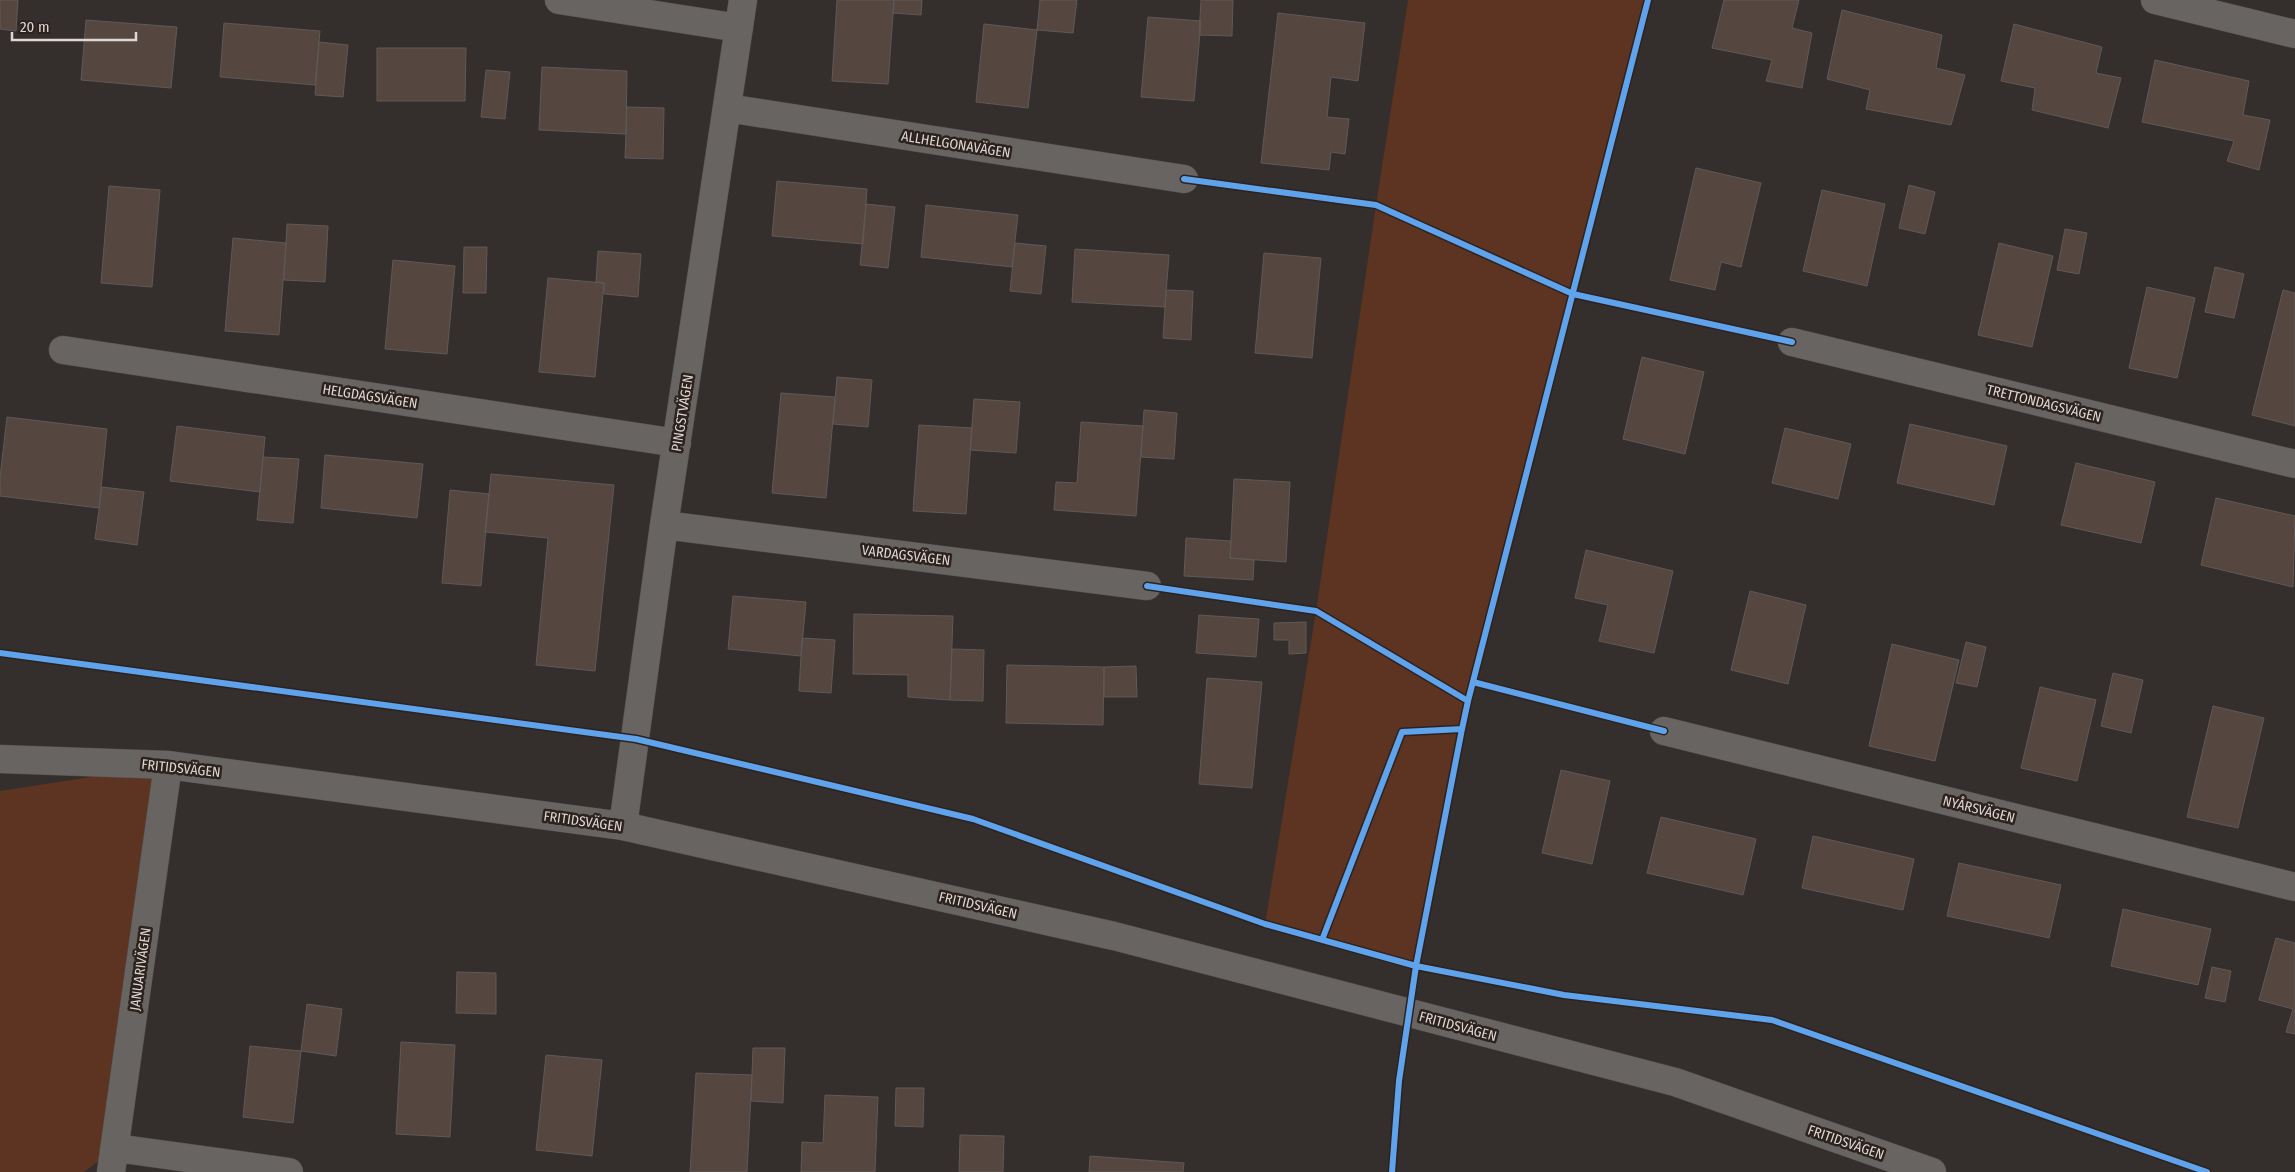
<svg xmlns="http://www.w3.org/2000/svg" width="2295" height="1172" viewBox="0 0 2295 1172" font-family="'Fira Sans Condensed',sans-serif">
<rect width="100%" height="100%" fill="#342e2c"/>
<path fill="#5c3421" d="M 1408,0 L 1648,0 L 1468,701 L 1416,966 L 1265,924 L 1316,611 L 1376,205 Z
M 168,765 L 116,1148 L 84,1172 L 0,1172 L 0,791 Z"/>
<path fill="#554740" stroke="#5f5957" d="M 0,0 L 18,0 L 16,31 L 0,29 Z
M 837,0 L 894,0 L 888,84 L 832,81 Z
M 894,0 L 922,0 L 921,15 L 893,13 Z
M 1040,0 L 1077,0 L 1073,33 L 1037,30 Z
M 1201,0 L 1233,0 L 1232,36 L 1199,35 Z
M 1724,0 L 1799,0 L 1792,28 L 1812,33 L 1802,88 L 1766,81 L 1772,60 L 1712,48 Z
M 1842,10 L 1942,35 L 1936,68 L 1965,75 L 1951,125 L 1866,109 L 1870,90 L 1827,79 Z
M 1278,13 L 1365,23 L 1358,81 L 1331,77 L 1327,117 L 1349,119 L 1345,154 L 1331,152 L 1329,170 L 1261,163 Z
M 1148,17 L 1201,21 L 1194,101 L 1141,97 Z
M 86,20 L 177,27 L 171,88 L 81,80 Z
M 224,23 L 320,31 L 315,85 L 220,77 Z
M 984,24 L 1037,30 L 1028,108 L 976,102 Z
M 2014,24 L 2102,47 L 2096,73 L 2121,78 L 2108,128 L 2032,110 L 2035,88 L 2001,81 Z
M 319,42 L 348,45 L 343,97 L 315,95 Z
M 377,48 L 466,48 L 465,101 L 377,101 Z
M 2155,60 L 2249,81 L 2243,115 L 2270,120 L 2259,170 L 2227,161 L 2234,141 L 2142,122 Z
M 542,67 L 627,71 L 626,134 L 539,130 Z
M 486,70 L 510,72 L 505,119 L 481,117 Z
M 627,107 L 664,108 L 663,159 L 625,158 Z
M 1696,168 L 1761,183 L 1741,267 L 1721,262 L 1715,290 L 1670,280 Z
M 777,181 L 867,189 L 863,244 L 772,236 Z
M 1909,185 L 1935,192 L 1925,234 L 1899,228 Z
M 109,186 L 160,190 L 152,287 L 101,283 Z
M 1822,190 L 1885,204 L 1867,286 L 1803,271 Z
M 866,204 L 895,207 L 888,268 L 860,265 Z
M 926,205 L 1018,215 L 1012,267 L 921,257 Z
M 287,224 L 328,226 L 325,282 L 284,280 Z
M 2065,229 L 2087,233 L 2079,274 L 2057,270 Z
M 233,238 L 286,243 L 279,335 L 225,331 Z
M 1015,243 L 1046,246 L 1041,294 L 1010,291 Z
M 1999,243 L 2053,256 L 2032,347 L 1978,335 Z
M 464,247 L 487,247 L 486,293 L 463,293 Z
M 1075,249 L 1169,255 L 1165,307 L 1072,302 Z
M 598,251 L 641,254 L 638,297 L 604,294 L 604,283 L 596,282 Z
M 1264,253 L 1321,258 L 1312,358 L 1255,353 Z
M 393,260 L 455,266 L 447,354 L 385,349 Z
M 2215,267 L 2244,274 L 2234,318 L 2205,312 Z
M 548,278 L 604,283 L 595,377 L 539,372 Z
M 2147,287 L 2195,298 L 2177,378 L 2129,368 Z
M 1166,290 L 1193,291 L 1191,340 L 1163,338 Z
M 2283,290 L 2295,293 L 2295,426 L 2252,415 Z
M 1642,357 L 1704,372 L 1685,454 L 1623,439 Z
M 837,377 L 872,380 L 868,427 L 833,424 Z
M 781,393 L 835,397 L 826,498 L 772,493 Z
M 974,399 L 1020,402 L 1016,453 L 970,450 Z
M 1144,410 L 1177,413 L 1174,459 L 1141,457 Z
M 7,417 L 107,429 L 99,508 L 0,496 L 0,477 Z
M 1081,422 L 1143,426 L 1136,516 L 1054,510 L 1056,482 L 1077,483 Z
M 1910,424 L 2007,446 L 1994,505 L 1897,483 Z
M 919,425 L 972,428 L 966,514 L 913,511 Z
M 177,426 L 265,437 L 260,492 L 170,481 Z
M 1785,428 L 1851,444 L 1838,499 L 1772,483 Z
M 325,455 L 423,464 L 417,518 L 321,508 Z
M 263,457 L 299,459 L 293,523 L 257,520 Z
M 2076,463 L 2155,482 L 2141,543 L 2061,525 Z
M 491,474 L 614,485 L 595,671 L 536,665 L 548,538 L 485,532 Z
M 1234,479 L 1290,482 L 1286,562 L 1230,558 Z
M 102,487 L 144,492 L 137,545 L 95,539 Z
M 450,490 L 489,494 L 481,586 L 442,583 Z
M 2216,498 L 2295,516 L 2293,587 L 2201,565 Z
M 1186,538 L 1231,541 L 1230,558 L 1254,560 L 1253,580 L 1184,576 Z
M 1586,550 L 1673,571 L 1654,653 L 1599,641 L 1608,605 L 1575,598 Z
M 1750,591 L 1806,605 L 1788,684 L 1731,670 Z
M 733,596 L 806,602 L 801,656 L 728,649 Z
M 854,614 L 953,616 L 950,700 L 908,697 L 908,675 L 853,674 Z
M 1199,615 L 1259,619 L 1256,657 L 1196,653 Z
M 1306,622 L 1306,653 L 1289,654 L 1289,640 L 1274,640 L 1274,623 Z
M 802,638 L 835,640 L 831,693 L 799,691 Z
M 1966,642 L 1986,647 L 1977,687 L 1956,683 Z
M 1892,644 L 1959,660 L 1935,761 L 1869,746 Z
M 952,649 L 984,650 L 983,701 L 950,700 Z
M 1007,665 L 1104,667 L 1103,725 L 1006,723 Z
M 1136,666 L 1137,697 L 1104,697 L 1104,667 Z
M 2113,673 L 2143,680 L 2131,733 L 2101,726 Z
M 1207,678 L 1262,682 L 1252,788 L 1199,784 Z
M 2040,687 L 2096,700 L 2077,781 L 2021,768 Z
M 2213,706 L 2264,718 L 2238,828 L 2187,817 Z
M 1561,770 L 1610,781 L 1592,864 L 1542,853 Z
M 1661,817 L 1756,839 L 1743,895 L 1647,873 Z
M 1813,836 L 1914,859 L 1903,910 L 1802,888 Z
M 1959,863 L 2061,885 L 2049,938 L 1947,916 Z
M 2123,909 L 2211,929 L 2198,985 L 2111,966 Z
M 2276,938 L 2295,943 L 2295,1034 L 2286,1032 L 2293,1009 L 2259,1000 Z
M 2212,967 L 2231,971 L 2225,1002 L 2205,998 Z
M 457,972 L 496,973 L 496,1014 L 456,1013 Z
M 307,1004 L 342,1009 L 336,1056 L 301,1051 Z
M 401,1042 L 455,1045 L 450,1137 L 396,1134 Z
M 250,1046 L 301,1051 L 293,1123 L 243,1117 Z
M 753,1048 L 785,1048 L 783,1103 L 751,1101 Z
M 546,1055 L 602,1060 L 592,1156 L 536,1150 Z
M 696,1073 L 752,1075 L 747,1172 L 690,1172 Z
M 896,1088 L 924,1088 L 923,1127 L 895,1126 Z
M 825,1095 L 878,1097 L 875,1172 L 801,1172 L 802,1142 L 823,1143 Z
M 960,1135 L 1004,1136 L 1003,1172 L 959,1172 Z
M 1090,1156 L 1184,1163 L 1183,1172 L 1089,1172 Z"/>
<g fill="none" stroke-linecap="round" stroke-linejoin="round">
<g stroke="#514d4a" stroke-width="29">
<path id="minor" d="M 559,0 L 739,28
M 2155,0 L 2295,34
M 727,108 L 1184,179
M 1792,342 L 2295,464
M 63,350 L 677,443
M 664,525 L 1147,586
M 1664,731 L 2295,887
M 623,826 L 664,525 L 743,0
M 116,1148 L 289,1172
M 111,1172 L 168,765"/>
</g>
<g stroke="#514d4a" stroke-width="29">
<path id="tertiary" d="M 0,759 L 168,765 L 623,826 L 1114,936 L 1675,1082 L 1932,1172"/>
</g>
<use href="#minor" stroke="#686462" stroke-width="28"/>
<use href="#tertiary" stroke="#686462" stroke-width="28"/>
<g stroke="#2d231e" stroke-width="9">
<path id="cycleway" d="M 1184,179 L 1376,205 L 1573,294 L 1792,342
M 1147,586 L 1316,611 L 1468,701 L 1462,729 L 1402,732 L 1322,940
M 0,653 L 636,739 L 973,819 L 1265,924 L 1416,966 L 1564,995 L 1772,1020 L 2207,1172
M 1473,682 L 1664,731
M 1468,701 L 1648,0
M 1392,1172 L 1399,1081 L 1416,966 L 1462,729"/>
</g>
<use href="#cycleway" stroke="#60a3ed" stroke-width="6"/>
</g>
<g text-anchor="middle" stroke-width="5" stroke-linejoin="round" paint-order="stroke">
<g font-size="14" fill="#ded7d4" stroke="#2d231e">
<text transform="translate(956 144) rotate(9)" y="5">ALLHELGONAVÄGEN</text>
<text transform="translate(370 396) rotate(9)" y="5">HELGDAGSVÄGEN</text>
<text transform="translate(2044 403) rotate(14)" y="5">TRETTONDAGSVÄGEN</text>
<text transform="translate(682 413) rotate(-81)" y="5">PINGSTVÄGEN</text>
<text transform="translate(906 555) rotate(7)" y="5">VARDAGSVÄGEN</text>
<text transform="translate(181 768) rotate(6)" y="5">FRITIDSVÄGEN</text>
<text transform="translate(1979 809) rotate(14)" y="5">NYÅRSVÄGEN</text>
<text transform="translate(583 821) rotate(8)" y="5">FRITIDSVÄGEN</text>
<text transform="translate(978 905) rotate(13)" y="5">FRITIDSVÄGEN</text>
<text transform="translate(140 969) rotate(-82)" y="5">JANUARIVÄGEN</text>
<text transform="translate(1458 1026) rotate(15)" y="5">FRITIDSVÄGEN</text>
<text transform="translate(1846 1142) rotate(19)" y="5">FRITIDSVÄGEN</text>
</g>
</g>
<path d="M12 32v8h124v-8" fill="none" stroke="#ded7d4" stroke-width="2.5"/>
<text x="20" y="32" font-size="15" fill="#ded7d4" stroke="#2d231e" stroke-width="4" paint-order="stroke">20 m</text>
</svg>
